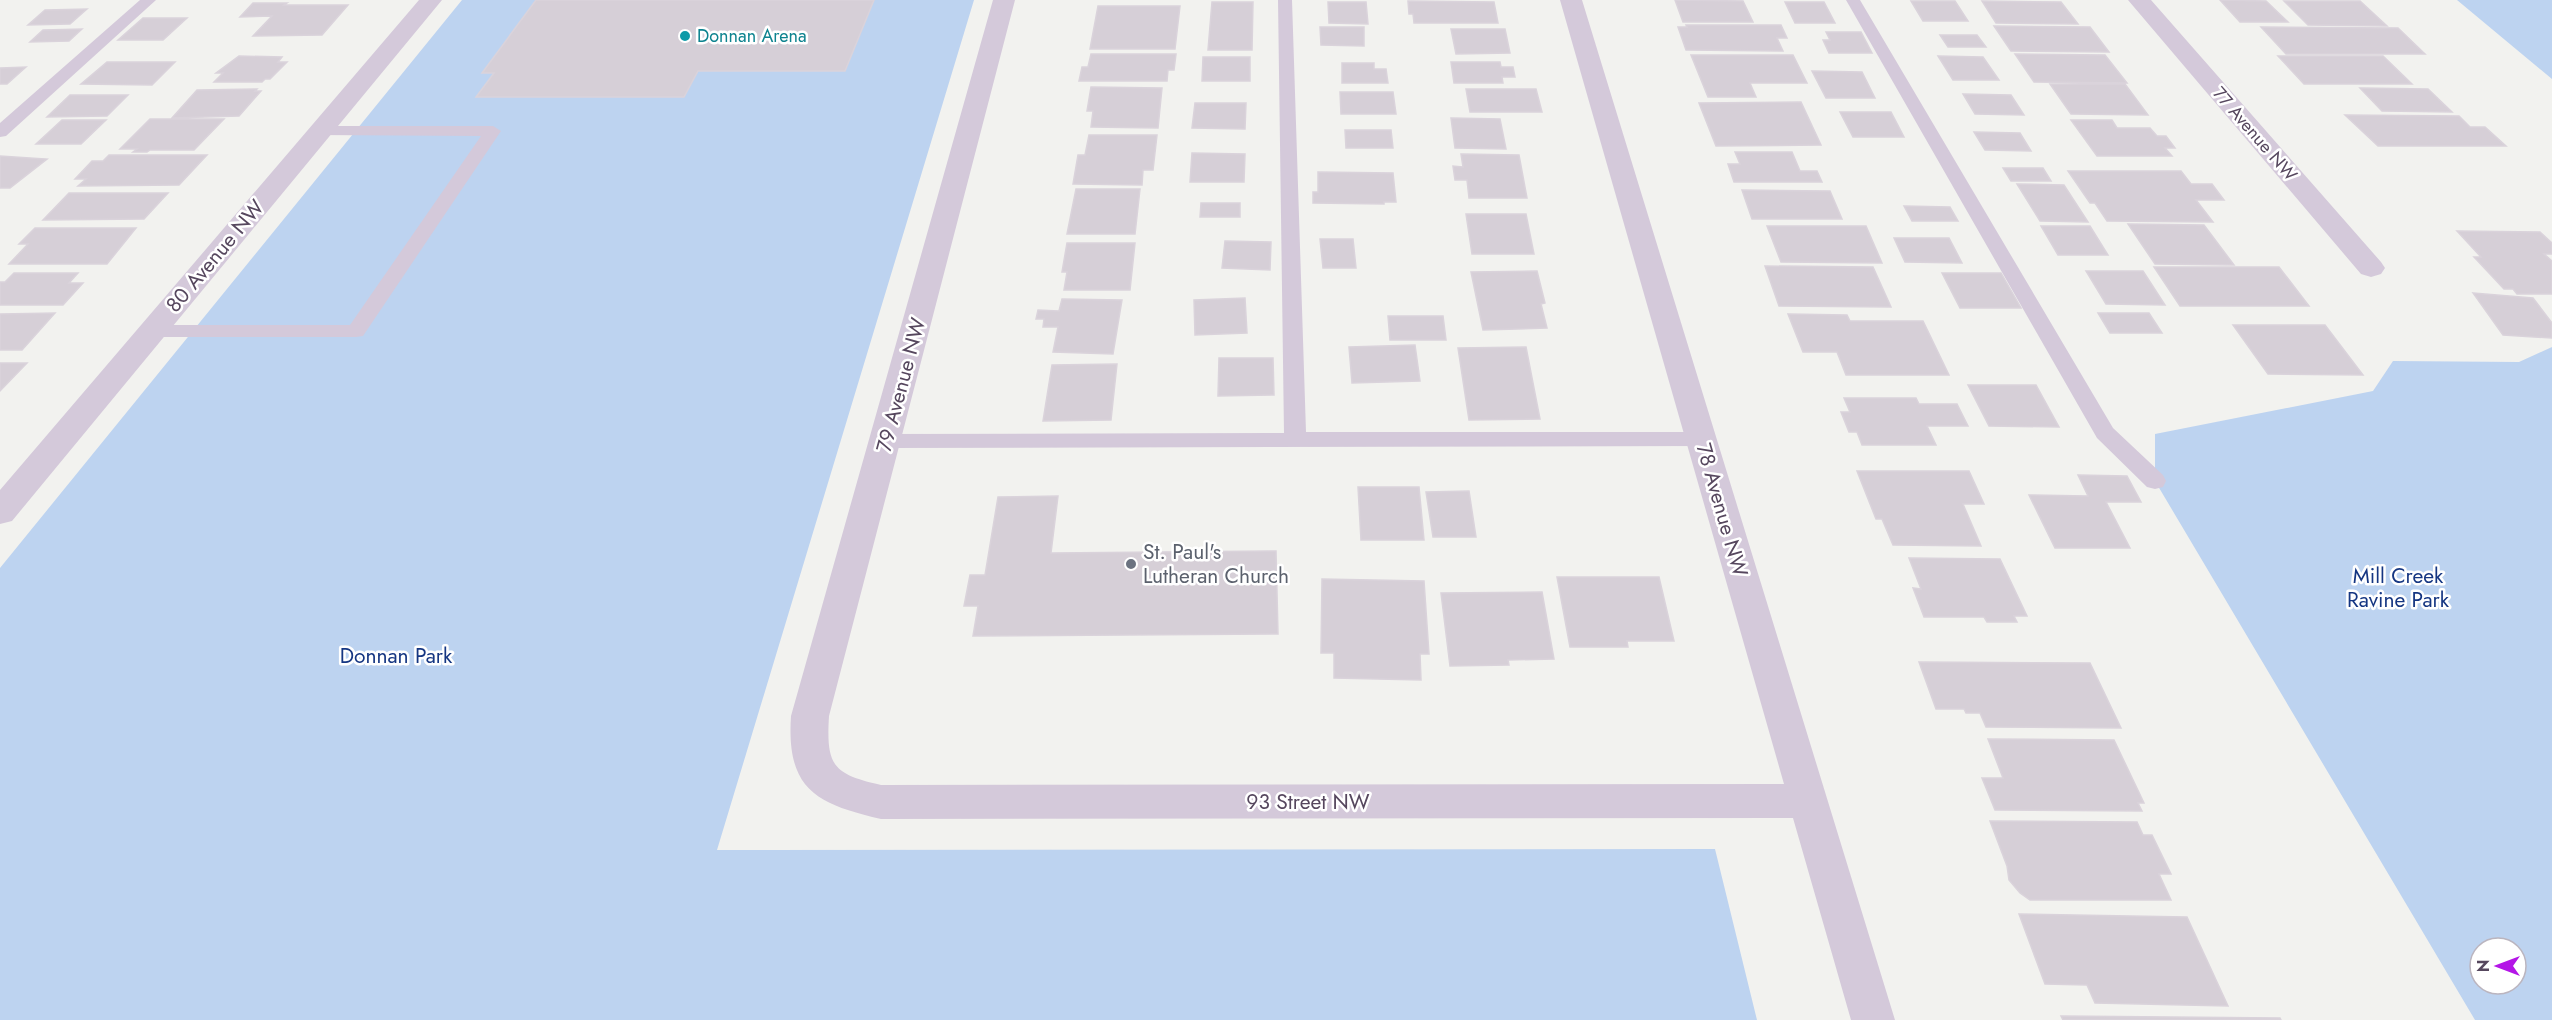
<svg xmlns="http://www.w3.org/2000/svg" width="2552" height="1020" viewBox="0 0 2552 1020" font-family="Jost,sans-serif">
<rect width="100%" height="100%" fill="#f2f2ef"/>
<path fill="#bdd3f0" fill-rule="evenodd" d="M 462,0 L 974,0 L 717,850 L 1715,849 L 1757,1020 L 0,1020 L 0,568 Z
M 2457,0 L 2552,0 L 2552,79 Z
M 2552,347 L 2552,1020 L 2475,1020 L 2155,481 L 2155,434 L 2373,391 L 2393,361 L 2519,362 ZM 2480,948 L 2516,948 L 2516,984 L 2480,984 Z"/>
<path fill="#d6cfd7" stroke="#dad3db" stroke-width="1.5" d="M 536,0 L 874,0 L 845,71 L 698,71 L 684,97 L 476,97 L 494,73 L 482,73 Z
M 1675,0 L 1743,1 L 1753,22 L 1683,22 Z
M 2220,0 L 2266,1 L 2288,22 L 2240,22 Z
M 1408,1 L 1494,2 L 1498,23 L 1414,23 L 1413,14 L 1409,14 Z
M 1911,1 L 1955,1 L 1968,21 L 1923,21 Z
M 1982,1 L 2061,2 L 2078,24 L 1996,23 Z
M 2284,1 L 2360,1 L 2387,26 L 2308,25 Z
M 1212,2 L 1253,2 L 1252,50 L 1208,50 Z
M 1328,2 L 1366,2 L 1368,24 L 1329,23 Z
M 1785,2 L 1824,2 L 1835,23 L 1795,23 Z
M 253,3 L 287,3 L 284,5 L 348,5 L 322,35 L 253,36 L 272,16 L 240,17 Z
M 1098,6 L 1180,6 L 1175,49 L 1090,49 Z
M 87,9 L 70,24 L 28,25 L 45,10 Z
M 143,18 L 187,18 L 163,40 L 118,40 Z
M 1686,25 L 1781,25 L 1787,38 L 1777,38 L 1783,51 L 1686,50 L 1678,27 L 1687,27 Z
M 1994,26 L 2090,27 L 2109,52 L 2011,51 Z
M 1320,27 L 1364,27 L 1364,46 L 1321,45 Z
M 2261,27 L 2398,28 L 2425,54 L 2286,54 Z
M 82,29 L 69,41 L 30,42 L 43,30 Z
M 1451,29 L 1505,29 L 1510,53 L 1456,54 Z
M 1826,32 L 1861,32 L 1872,53 L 1829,53 L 1823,40 L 1830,40 Z
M 1940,35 L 1977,35 L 1986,47 L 1948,47 Z
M 1091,54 L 1176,54 L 1174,70 L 1168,70 L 1167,81 L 1079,81 L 1082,67 L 1088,67 Z
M 2015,54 L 2105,55 L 2127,83 L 2034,82 Z
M 1691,55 L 1793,55 L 1807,83 L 1750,83 L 1756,97 L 1708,97 Z
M 239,56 L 282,57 L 278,62 L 287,62 L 270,79 L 265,79 L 262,82 L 214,82 L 223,73 L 216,73 Z
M 1938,56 L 1983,57 L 1999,80 L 1953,80 Z
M 2278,56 L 2383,56 L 2412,84 L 2304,84 Z
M 1203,57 L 1250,57 L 1250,81 L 1202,81 Z
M 107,62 L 175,62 L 152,85 L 81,84 Z
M 1451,62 L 1500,62 L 1501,67 L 1513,67 L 1515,77 L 1502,77 L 1503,83 L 1454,83 Z
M 1342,63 L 1374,63 L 1374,69 L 1386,69 L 1388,83 L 1342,83 Z
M 26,67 L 7,84 L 0,84 L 0,68 Z
M 1812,71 L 1862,72 L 1875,98 L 1826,98 Z
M 2050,84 L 2125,84 L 2148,115 L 2071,114 Z
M 1091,87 L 1162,88 L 1158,128 L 1091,127 L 1093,111 L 1087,111 Z
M 2360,88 L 2428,89 L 2452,112 L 2382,111 Z
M 257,89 L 255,91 L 261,91 L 239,116 L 172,118 L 197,90 Z
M 1466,89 L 1536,89 L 1542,112 L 1470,112 Z
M 1340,92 L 1393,92 L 1396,114 L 1341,114 Z
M 1963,94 L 2011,95 L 2024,115 L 1975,114 Z
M 70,95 L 128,95 L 107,116 L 47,117 Z
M 1801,102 L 1821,145 L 1716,146 L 1699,103 Z
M 1195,103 L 1246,103 L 1245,129 L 1192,128 Z
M 1840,112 L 1891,112 L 1904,137 L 1853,137 Z
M 2345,115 L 2459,116 L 2470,127 L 2485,127 L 2506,146 L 2378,146 Z
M 1451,118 L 1500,119 L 1506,149 L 1455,148 Z
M 150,119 L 224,119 L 194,150 L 150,150 L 147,152 L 133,152 L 137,149 L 120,149 Z
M 62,120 L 106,120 L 81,144 L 36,144 Z
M 2071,120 L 2112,120 L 2117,128 L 2150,128 L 2157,136 L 2166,136 L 2175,148 L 2165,148 L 2172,156 L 2097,156 Z
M 1345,130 L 1391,130 L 1393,148 L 1346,148 Z
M 1974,132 L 2020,133 L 2031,151 L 1985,150 Z
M 1089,135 L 1157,135 L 1153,170 L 1143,170 L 1142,185 L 1073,184 L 1078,155 L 1085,155 Z
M 1735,152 L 1792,152 L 1800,171 L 1817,171 L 1822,182 L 1734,182 L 1728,164 L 1740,164 Z
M 1192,153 L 1245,154 L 1244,182 L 1190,182 Z
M 1461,154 L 1519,155 L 1527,198 L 1469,198 L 1467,180 L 1455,180 L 1453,166 L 1463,167 Z
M 109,155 L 207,155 L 179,185 L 78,186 L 86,179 L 75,179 L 92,161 L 103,161 Z
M 0,156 L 47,159 L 10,188 L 0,188 Z
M 2003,168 L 2043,168 L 2051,181 L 2011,181 Z
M 2068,171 L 2181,171 L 2191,184 L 2212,184 L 2224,200 L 2196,200 L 2213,222 L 2107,221 L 2095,203 L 2090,203 Z
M 1318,172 L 1393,173 L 1396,202 L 1384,202 L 1384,204 L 1313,203 L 1313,192 L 1318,192 Z
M 2017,184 L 2064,185 L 2088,222 L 2040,221 Z
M 1076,189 L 1140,189 L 1135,234 L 1067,234 Z
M 1742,190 L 1830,191 L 1842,219 L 1752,219 Z
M 69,193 L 168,193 L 144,219 L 43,220 Z
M 1201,203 L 1240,203 L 1240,217 L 1200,217 Z
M 1904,206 L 1950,207 L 1958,221 L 1912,221 Z
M 1466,214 L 1526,214 L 1534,254 L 1472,254 Z
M 2128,224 L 2204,225 L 2234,265 L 2155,264 Z
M 1767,226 L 1866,226 L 1882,263 L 1781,262 Z
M 2041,226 L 2090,226 L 2108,255 L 2058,255 Z
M 35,228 L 136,228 L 107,264 L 9,264 L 28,244 L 19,244 Z
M 2457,231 L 2540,232 L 2552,243 L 2552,254 L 2544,254 L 2552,261 L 2552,294 L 2517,294 L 2513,289 L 2504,289 L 2474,257 L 2481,257 Z
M 1894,238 L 1949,238 L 1962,263 L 1905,262 Z
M 1320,239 L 1353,239 L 1356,268 L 1323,268 Z
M 1225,241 L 1271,242 L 1270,270 L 1222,268 Z
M 1067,243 L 1135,243 L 1130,290 L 1064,290 L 1067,272 L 1062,272 Z
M 1765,266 L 1873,267 L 1891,307 L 1779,306 Z
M 2154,267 L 2279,267 L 2309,306 L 2180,306 Z
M 1537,271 L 1545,303 L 1541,304 L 1547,328 L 1483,330 L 1471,272 Z
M 2086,271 L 2143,271 L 2165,305 L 2106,304 Z
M 14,273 L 78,273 L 69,283 L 83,283 L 63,305 L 0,305 L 0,282 L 5,282 Z
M 1942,273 L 2001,273 L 2021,308 L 1960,308 Z
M 2473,293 L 2533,298 L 2552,323 L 2552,338 L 2503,335 Z
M 1245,298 L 1247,333 L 1195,335 L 1194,300 Z
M 1062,299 L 1122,300 L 1113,354 L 1053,352 L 1058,327 L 1043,327 L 1044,319 L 1036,319 L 1038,310 L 1059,311 Z
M 55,313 L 22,350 L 0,350 L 0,314 Z
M 2098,313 L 2149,313 L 2162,333 L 2110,333 Z
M 1788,314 L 1847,315 L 1850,321 L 1923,321 L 1949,375 L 1846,375 L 1837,352 L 1803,352 Z
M 1388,316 L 1443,316 L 1446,340 L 1390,340 Z
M 2233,325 L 2325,325 L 2363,375 L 2268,374 Z
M 1415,345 L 1420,381 L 1352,383 L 1349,347 Z
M 1526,347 L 1540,419 L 1469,420 L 1458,348 Z
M 1219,358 L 1273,358 L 1274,395 L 1218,396 Z
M 0,363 L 27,363 L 0,391 Z
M 1117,364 L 1111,420 L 1043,421 L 1052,365 Z
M 1968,385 L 2036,385 L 2059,427 L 1989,426 Z
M 1844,398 L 1916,398 L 1919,404 L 1957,404 L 1968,426 L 1927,426 L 1936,445 L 1862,445 L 1857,432 L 1849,432 L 1841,412 L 1850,412 Z
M 1857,471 L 1969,471 L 1984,504 L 1963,504 L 1981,546 L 1893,545 L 1882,519 L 1876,519 Z
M 2078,475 L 2127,476 L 2141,502 L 2106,502 L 2130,548 L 2055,548 L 2029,495 L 2088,496 Z
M 1358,487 L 1419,487 L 1424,540 L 1361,540 Z
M 1469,491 L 1476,537 L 1433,537 L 1426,492 Z
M 1058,496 L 1051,553 L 1276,551 L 1278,634 L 973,636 L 978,606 L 964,606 L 970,575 L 985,575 L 998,497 Z
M 1909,558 L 2000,559 L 2027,616 L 2014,616 L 2017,622 L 1987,622 L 1984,617 L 1924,617 L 1913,588 L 1921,589 Z
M 1557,577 L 1659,577 L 1674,641 L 1627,641 L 1628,647 L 1570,647 Z
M 1322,579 L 1424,581 L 1429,654 L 1420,654 L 1421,680 L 1334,678 L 1334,653 L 1321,653 Z
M 1542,592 L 1554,659 L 1508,660 L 1509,665 L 1450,666 L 1441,593 Z
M 1919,662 L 2090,663 L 2121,728 L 1986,727 L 1980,713 L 1966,713 L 1964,709 L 1936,709 Z
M 1988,739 L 2114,740 L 2144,803 L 2138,803 L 2142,811 L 1995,810 L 1982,778 L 2003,778 Z
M 1990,821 L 2137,822 L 2143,835 L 2152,835 L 2171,874 L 2159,874 L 2171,900 L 2030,900 L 2020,893 L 2009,880 L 2007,866 Z
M 2019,914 L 2187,917 L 2228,1006 L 2095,1003 L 2087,985 L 2045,984 Z
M 2061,1016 L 2280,1018 L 2281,1020 L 2063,1020 Z"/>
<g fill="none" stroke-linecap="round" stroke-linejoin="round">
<path fill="#d4c9da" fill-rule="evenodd" d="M 140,0 L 156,0 L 6,136 L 0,137 L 0,123 Z
M 1278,0 L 1292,0 L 1306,432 L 1702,432 L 1710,434 L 1713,439 L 1710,444 L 1702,446 L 886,448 L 878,446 L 875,441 L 878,436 L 886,434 L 1284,433 Z
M 1846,0 L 1860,0 L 2113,428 L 2163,475 L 2166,481 L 2163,487 L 2155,489 L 2147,487 L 2097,438 Z
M 320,126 L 493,126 L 501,131 L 363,336 L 356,337 L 152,337 L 145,336 L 142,331 L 145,326 L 152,325 L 350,325 L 481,136 L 314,135 L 312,131 L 314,127 Z"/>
<path fill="#d4c9da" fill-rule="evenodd" d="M 419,0 L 442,0 L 12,521 L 0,524 L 0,490 Z
M 993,0 L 1015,0 L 829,716 C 826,766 833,774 881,785 L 1784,784 L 1560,0 L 1582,0 L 1895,1020 L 1851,1020 L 1793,818 L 881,819 C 817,804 786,790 791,716 Z
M 2128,0 L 2151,0 L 2381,262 L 2385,268 L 2381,274 L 2371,277 L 2361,274 Z"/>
</g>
<circle fill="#0f9aa8" stroke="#fff" stroke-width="2" cx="685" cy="36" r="6"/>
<circle fill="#6b7280" stroke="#fff" stroke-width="2" cx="1131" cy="564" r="6"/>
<g text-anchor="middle" stroke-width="5" stroke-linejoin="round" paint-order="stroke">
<g font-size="18" fill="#0d838f" stroke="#fff" text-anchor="start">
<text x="697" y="42">Donnan Arena</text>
</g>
<g font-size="18" fill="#56475e" stroke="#fff">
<text transform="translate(2255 134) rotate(49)" y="6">77 Avenue NW</text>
</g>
<g font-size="21" fill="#56475e" stroke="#fff">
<text transform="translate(215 256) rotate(-50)" y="7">80 Avenue NW</text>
<text transform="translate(901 385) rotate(-75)" y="7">79 Avenue NW</text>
<text transform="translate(1722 510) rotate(74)" y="7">78 Avenue NW</text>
<text x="1308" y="809">93 Street NW</text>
</g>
<g font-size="21" fill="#5b616d" stroke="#fff" text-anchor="start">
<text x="1143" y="559">St. Paul's<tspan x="1143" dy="24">Lutheran Church</tspan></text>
</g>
<g font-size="21" fill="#153682" stroke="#fff">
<text x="2398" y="583">Mill Creek<tspan x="2398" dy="24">Ravine Park</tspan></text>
<text x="396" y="663">Donnan Park</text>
</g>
</g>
<g transform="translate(2498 966) rotate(270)"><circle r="28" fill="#ffffff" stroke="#bbb5bf" stroke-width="1.5"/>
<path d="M0-4.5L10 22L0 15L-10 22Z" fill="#b415e7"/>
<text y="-9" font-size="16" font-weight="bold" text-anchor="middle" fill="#56475e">N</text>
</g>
</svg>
